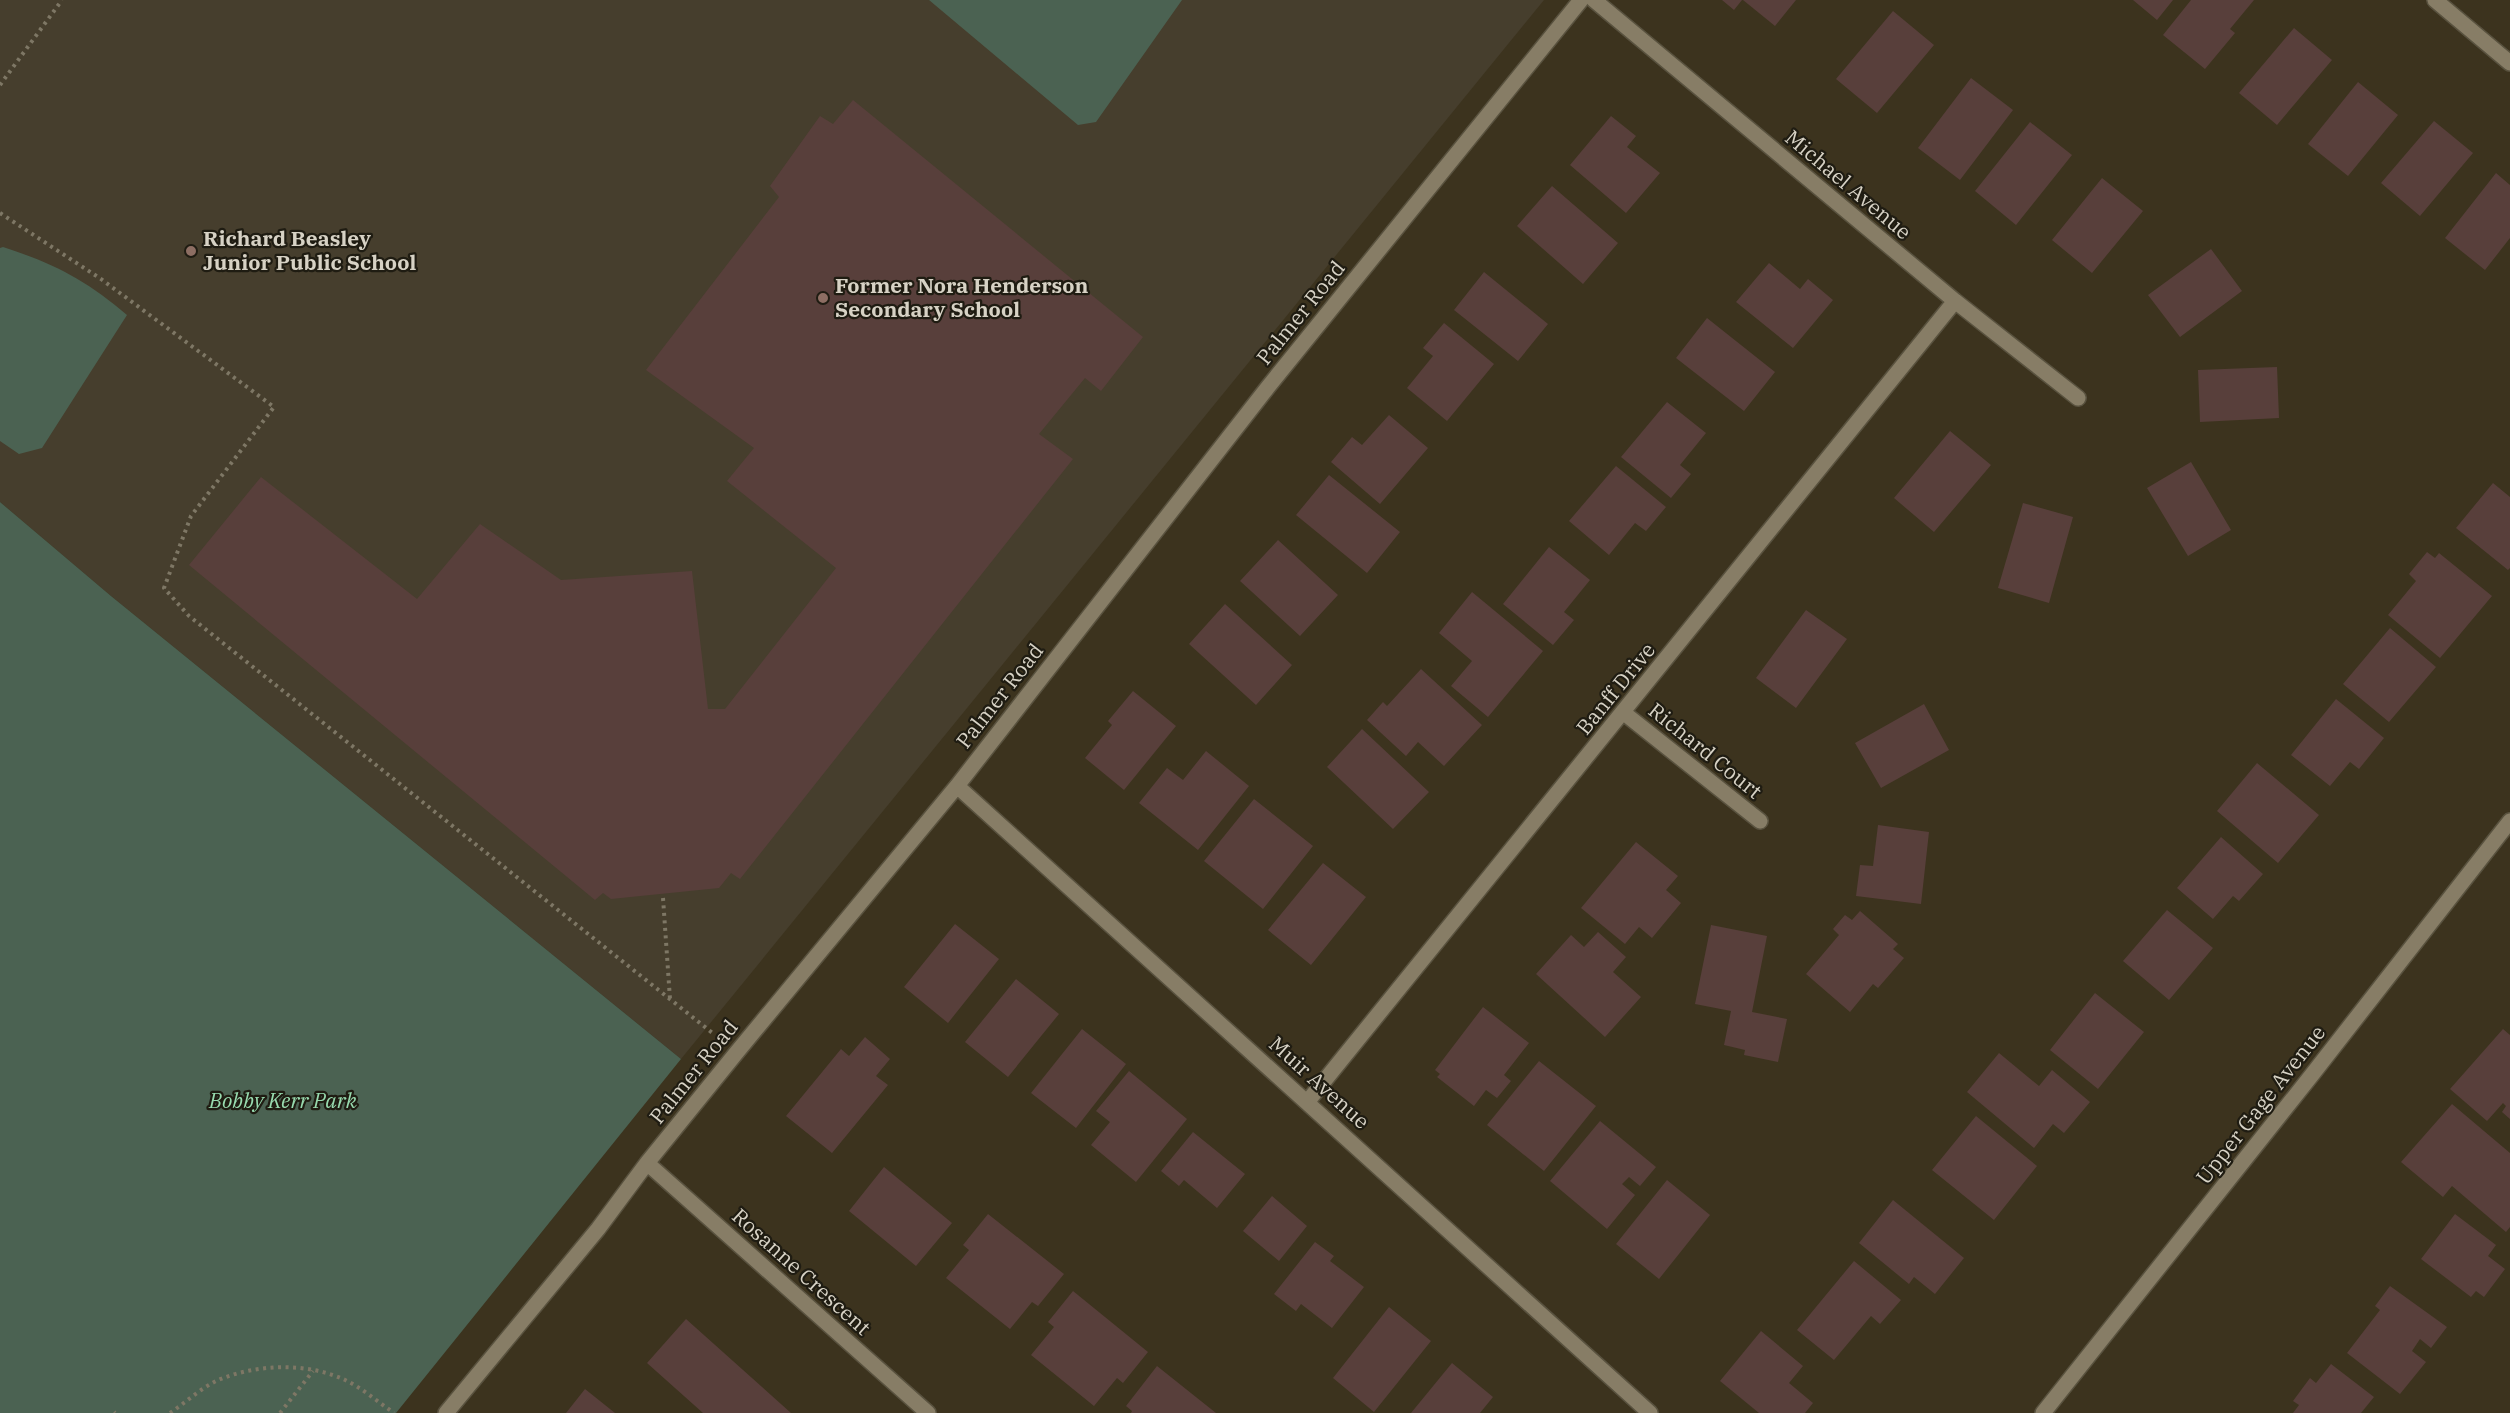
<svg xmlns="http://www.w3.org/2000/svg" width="2510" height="1413" viewBox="0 0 2510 1413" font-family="'IBM Plex Serif',serif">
<rect width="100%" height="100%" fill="#3c331e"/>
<path fill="#463e2d" d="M 0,0 L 1544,0 L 681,1059 L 111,596 L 0,502 Z"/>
<path fill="#4b6252" d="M 929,0 L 1182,0 L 1096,122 L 1078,125 Z
M 3,247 C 55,264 86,280 127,315 L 42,448 L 19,454 L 0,441 L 0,248 Z
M 0,502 L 111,596 L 681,1059 L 396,1413 L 0,1413 Z"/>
<path fill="#583f3b" d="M 1722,0 L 1742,0 L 1734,10 Z
M 1743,0 L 1796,0 L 1775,26 Z
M 2133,0 L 2173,0 L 2157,20 Z
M 2191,0 L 2254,0 L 2230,29 L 2235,33 L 2205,69 L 2163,35 Z
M 1893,11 L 1934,45 L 1877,113 L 1836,79 Z
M 2294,28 L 2332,60 L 2277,125 L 2239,93 Z
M 1971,78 L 2013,110 L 1960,180 L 1918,148 Z
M 2358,82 L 2398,115 L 2348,176 L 2308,144 Z
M 853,100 L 1143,337 L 1101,391 L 1085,378 L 1039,434 L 1073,459 L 740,879 L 731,873 L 719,888 L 611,899 L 603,893 L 595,900 L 189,565 L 261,477 L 417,599 L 480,524 L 561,580 L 692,571 L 708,709 L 725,709 L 836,568 L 727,481 L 754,448 L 646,370 L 779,197 L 770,186 L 820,116 L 833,124 Z
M 1611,116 L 1636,136 L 1627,147 L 1660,173 L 1626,213 L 1570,165 Z
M 2434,121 L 2473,153 L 2420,216 L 2381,183 Z
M 2030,122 L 2072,155 L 2016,225 L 1975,191 Z
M 2496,173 L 2510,185 L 2510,238 L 2485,270 L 2445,238 Z
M 2102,178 L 2143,211 L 2092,273 L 2052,240 Z
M 1552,186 L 1618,243 L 1583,284 L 1517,226 Z
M 2211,249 L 2242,291 L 2180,337 L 2148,295 Z
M 1769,263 L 1800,289 L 1808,279 L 1833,300 L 1793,348 L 1736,302 Z
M 1484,272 L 1548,324 L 1518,361 L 1454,310 Z
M 1707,318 L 1775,372 L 1744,411 L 1676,358 Z
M 1444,323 L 1494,364 L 1447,421 L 1407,388 L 1433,356 L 1423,348 Z
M 2277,367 L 2279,418 L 2200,422 L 2198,370 Z
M 1667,402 L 1706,433 L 1680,465 L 1691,474 L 1671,498 L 1621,457 Z
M 1389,415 L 1428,448 L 1380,504 L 1331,462 L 1352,437 L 1362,445 Z
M 1950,431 L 1991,465 L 1934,532 L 1894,498 Z
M 2191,462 L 2231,530 L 2188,556 L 2147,488 Z
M 1616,466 L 1666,507 L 1646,531 L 1635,523 L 1609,555 L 1569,521 Z
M 1329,475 L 1400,532 L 1367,573 L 1296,515 Z
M 2493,483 L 2510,497 L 2510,568 L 2508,570 L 2456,528 Z
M 2023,503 L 2073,517 L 2049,603 L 1998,588 Z
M 1278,540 L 1338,595 L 1300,636 L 1240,581 Z
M 1549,547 L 1590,580 L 1564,612 L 1574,620 L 1553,645 L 1503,604 Z
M 2427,552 L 2435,558 L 2439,553 L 2492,596 L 2440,658 L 2388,615 L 2416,581 L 2409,574 Z
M 1472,592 L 1543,651 L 1488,717 L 1451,686 L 1472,661 L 1439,633 Z
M 1225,604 L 1292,665 L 1256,705 L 1189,644 Z
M 1806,610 L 1847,639 L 1796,708 L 1756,678 Z
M 2390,628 L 2436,667 L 2389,722 L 2343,684 Z
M 1421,669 L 1482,725 L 1444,766 L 1418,742 L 1406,756 L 1367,720 L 1383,702 L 1387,706 Z
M 1133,691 L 1176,726 L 1124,790 L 1085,758 L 1112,725 L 1108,721 Z
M 2336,699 L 2384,738 L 2359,769 L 2350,762 L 2330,786 L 2291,755 Z
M 1924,704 L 1949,750 L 1881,788 L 1855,743 Z
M 1362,729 L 1429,792 L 1393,829 L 1327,767 Z
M 1206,751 L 1249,786 L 1198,850 L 1139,803 L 1167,768 L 1183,780 Z
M 2257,763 L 2319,815 L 2278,863 L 2217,811 Z
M 1254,799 L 1313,846 L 1263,909 L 1204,861 Z
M 1878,825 L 1929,832 L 1921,904 L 1856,896 L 1860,865 L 1873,866 Z
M 2221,837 L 2263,874 L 2239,901 L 2233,896 L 2213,919 L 2177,888 Z
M 1636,842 L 1678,876 L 1666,890 L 1681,903 L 1652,938 L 1639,927 L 1625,944 L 1581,908 Z
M 1323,863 L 1366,897 L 1311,965 L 1268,930 Z
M 2167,910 L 2213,948 L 2169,1000 L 2123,961 Z
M 1860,911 L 1898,944 L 1893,949 L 1904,958 L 1878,988 L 1873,984 L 1850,1012 L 1806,974 L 1839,935 L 1833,929 L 1845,915 L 1852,920 Z
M 955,924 L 999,959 L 948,1023 L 904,987 Z
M 1711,925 L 1767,936 L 1752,1012 L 1787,1019 L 1778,1062 L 1744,1055 L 1745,1050 L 1724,1045 L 1731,1011 L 1695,1004 Z
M 1598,932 L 1626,957 L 1613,972 L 1641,997 L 1605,1037 L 1536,974 L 1571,935 L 1584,947 Z
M 1016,979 L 1059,1014 L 1008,1077 L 965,1042 Z
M 2095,993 L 2144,1032 L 2098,1089 L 2050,1050 Z
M 1483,1007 L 1529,1043 L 1504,1075 L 1511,1081 L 1497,1098 L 1486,1090 L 1474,1106 L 1437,1077 L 1440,1074 L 1435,1070 Z
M 1082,1029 L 1126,1064 L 1076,1128 L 1031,1093 Z
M 2503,1029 L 2510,1035 L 2510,1119 L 2502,1112 L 2506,1106 L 2503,1103 L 2487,1121 L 2450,1089 Z
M 865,1037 L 890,1059 L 876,1076 L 888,1085 L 832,1153 L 786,1116 L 841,1049 L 849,1056 Z
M 1999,1053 L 2039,1086 L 2052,1070 L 2090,1102 L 2064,1133 L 2053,1124 L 2034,1148 L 1967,1092 Z
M 1539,1061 L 1596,1106 L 1544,1171 L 1487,1125 Z
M 1129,1071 L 1187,1119 L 1136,1182 L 1091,1145 L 1110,1122 L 1096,1111 Z
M 2452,1104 L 2510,1153 L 2510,1227 L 2506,1232 L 2452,1186 L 2443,1197 L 2401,1162 Z
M 1976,1116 L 2037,1166 L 1994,1220 L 1932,1170 Z
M 1600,1121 L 1656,1167 L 1640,1186 L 1629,1177 L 1622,1184 L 1635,1195 L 1607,1229 L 1550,1181 Z
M 1193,1132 L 1245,1174 L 1217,1208 L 1184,1180 L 1179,1186 L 1161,1171 Z
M 884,1167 L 952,1223 L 916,1266 L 849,1211 Z
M 1667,1180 L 1710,1215 L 1659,1279 L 1616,1244 Z
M 1272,1196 L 1307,1226 L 1279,1261 L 1243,1231 Z
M 1893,1200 L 1964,1258 L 1935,1294 L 1914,1277 L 1909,1284 L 1859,1243 Z
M 988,1214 L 1064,1274 L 1038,1306 L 1032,1302 L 1010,1329 L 946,1278 L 969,1250 L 963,1245 Z
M 2455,1214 L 2496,1245 L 2488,1256 L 2505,1269 L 2484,1297 L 2476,1291 L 2471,1297 L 2421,1259 Z
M 1315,1242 L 1334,1256 L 1330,1261 L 1364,1287 L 1332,1328 L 1301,1304 L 1296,1311 L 1274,1294 Z
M 1854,1261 L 1901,1300 L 1880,1324 L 1871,1316 L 1834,1360 L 1797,1330 Z
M 2390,1286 L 2447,1327 L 2431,1348 L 2420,1339 L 2412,1351 L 2426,1362 L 2400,1394 L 2347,1353 L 2380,1310 L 2375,1306 Z
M 1073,1291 L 1148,1352 L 1123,1383 L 1117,1378 L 1094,1406 L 1031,1355 L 1054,1327 L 1048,1322 Z
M 1389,1307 L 1431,1341 L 1374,1412 L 1333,1378 Z
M 686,1319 L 791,1413 L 703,1413 L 647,1363 Z
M 1761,1331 L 1803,1366 L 1789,1383 L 1813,1403 L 1805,1413 L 1759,1413 L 1720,1381 Z
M 1452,1363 L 1493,1397 L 1480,1413 L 1411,1413 Z
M 2331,1364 L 2374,1397 L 2361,1413 L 2293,1413 L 2299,1405 L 2293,1401 L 2310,1378 L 2316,1383 Z
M 1157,1366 L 1216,1413 L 1131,1413 L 1132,1411 L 1126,1406 Z
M 585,1389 L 615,1413 L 566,1413 Z"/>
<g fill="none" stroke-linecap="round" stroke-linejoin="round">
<g stroke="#59523f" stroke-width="18">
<path id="minor" d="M 1594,0 L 1955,301 L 2078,398
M 2435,0 L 2510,63
M 1624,713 L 1760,821
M 957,786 L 1650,1413
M 1308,1101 L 1955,301
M 647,1163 L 928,1413
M 446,1413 L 598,1229 L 647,1163 L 737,1052 L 957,786 L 1268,387 L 1581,0"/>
</g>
<g stroke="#59523f" stroke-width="18">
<path id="secondary" d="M 2043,1413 L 2311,1076 L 2510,821"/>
</g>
<path stroke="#7e7765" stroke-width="4" stroke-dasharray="3 4.5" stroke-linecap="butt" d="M 0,85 L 62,0
M 0,213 L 101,279 L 274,407 L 191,516 L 164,588 L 189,616 L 715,1035
M 663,898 L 670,999
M 114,1412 L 115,1413
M 170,1413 C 185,1403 200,1389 216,1381 C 254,1364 305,1362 343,1379 C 361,1387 378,1402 394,1413
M 280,1413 L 313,1371"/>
<use href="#minor" stroke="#877d66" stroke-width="15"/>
<use href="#secondary" stroke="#877d66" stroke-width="15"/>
</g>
<g fill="#8d6e63" stroke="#1f1c12" stroke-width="2">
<circle cx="191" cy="251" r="6"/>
<circle cx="823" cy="298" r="6"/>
</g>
<g text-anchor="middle" stroke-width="4.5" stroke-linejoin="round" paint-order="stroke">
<g font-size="21" fill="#d7d2c5" stroke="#1f1c12">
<text transform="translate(1848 185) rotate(40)" y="7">Michael Avenue</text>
<text transform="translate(1301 313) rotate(-51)" y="7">Palmer Road</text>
<text transform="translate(1616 689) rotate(-51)" y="7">Banff Drive</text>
<text transform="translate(1000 696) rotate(-52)" y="7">Palmer Road</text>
<text transform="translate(1705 751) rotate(39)" y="7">Richard Court</text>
<text transform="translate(694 1072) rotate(-51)" y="7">Palmer Road</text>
<text transform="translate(1319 1083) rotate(42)" y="7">Muir Avenue</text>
<text transform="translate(2261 1105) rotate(-52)" y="7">Upper Gage Avenue</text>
<text transform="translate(801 1272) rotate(42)" y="7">Rosanne Crescent</text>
</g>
<g font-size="21" font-weight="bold" fill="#d7d2c5" stroke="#1f1c12" text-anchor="start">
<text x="203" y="246">Richard Beasley<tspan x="203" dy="24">Junior Public School</tspan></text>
<text x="835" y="293">Former Nora Henderson<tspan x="835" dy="24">Secondary School</tspan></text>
</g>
<g font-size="21" font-style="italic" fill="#98dbaf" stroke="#1f1c12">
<text x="283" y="1108">Bobby Kerr Park</text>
</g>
</g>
</svg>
